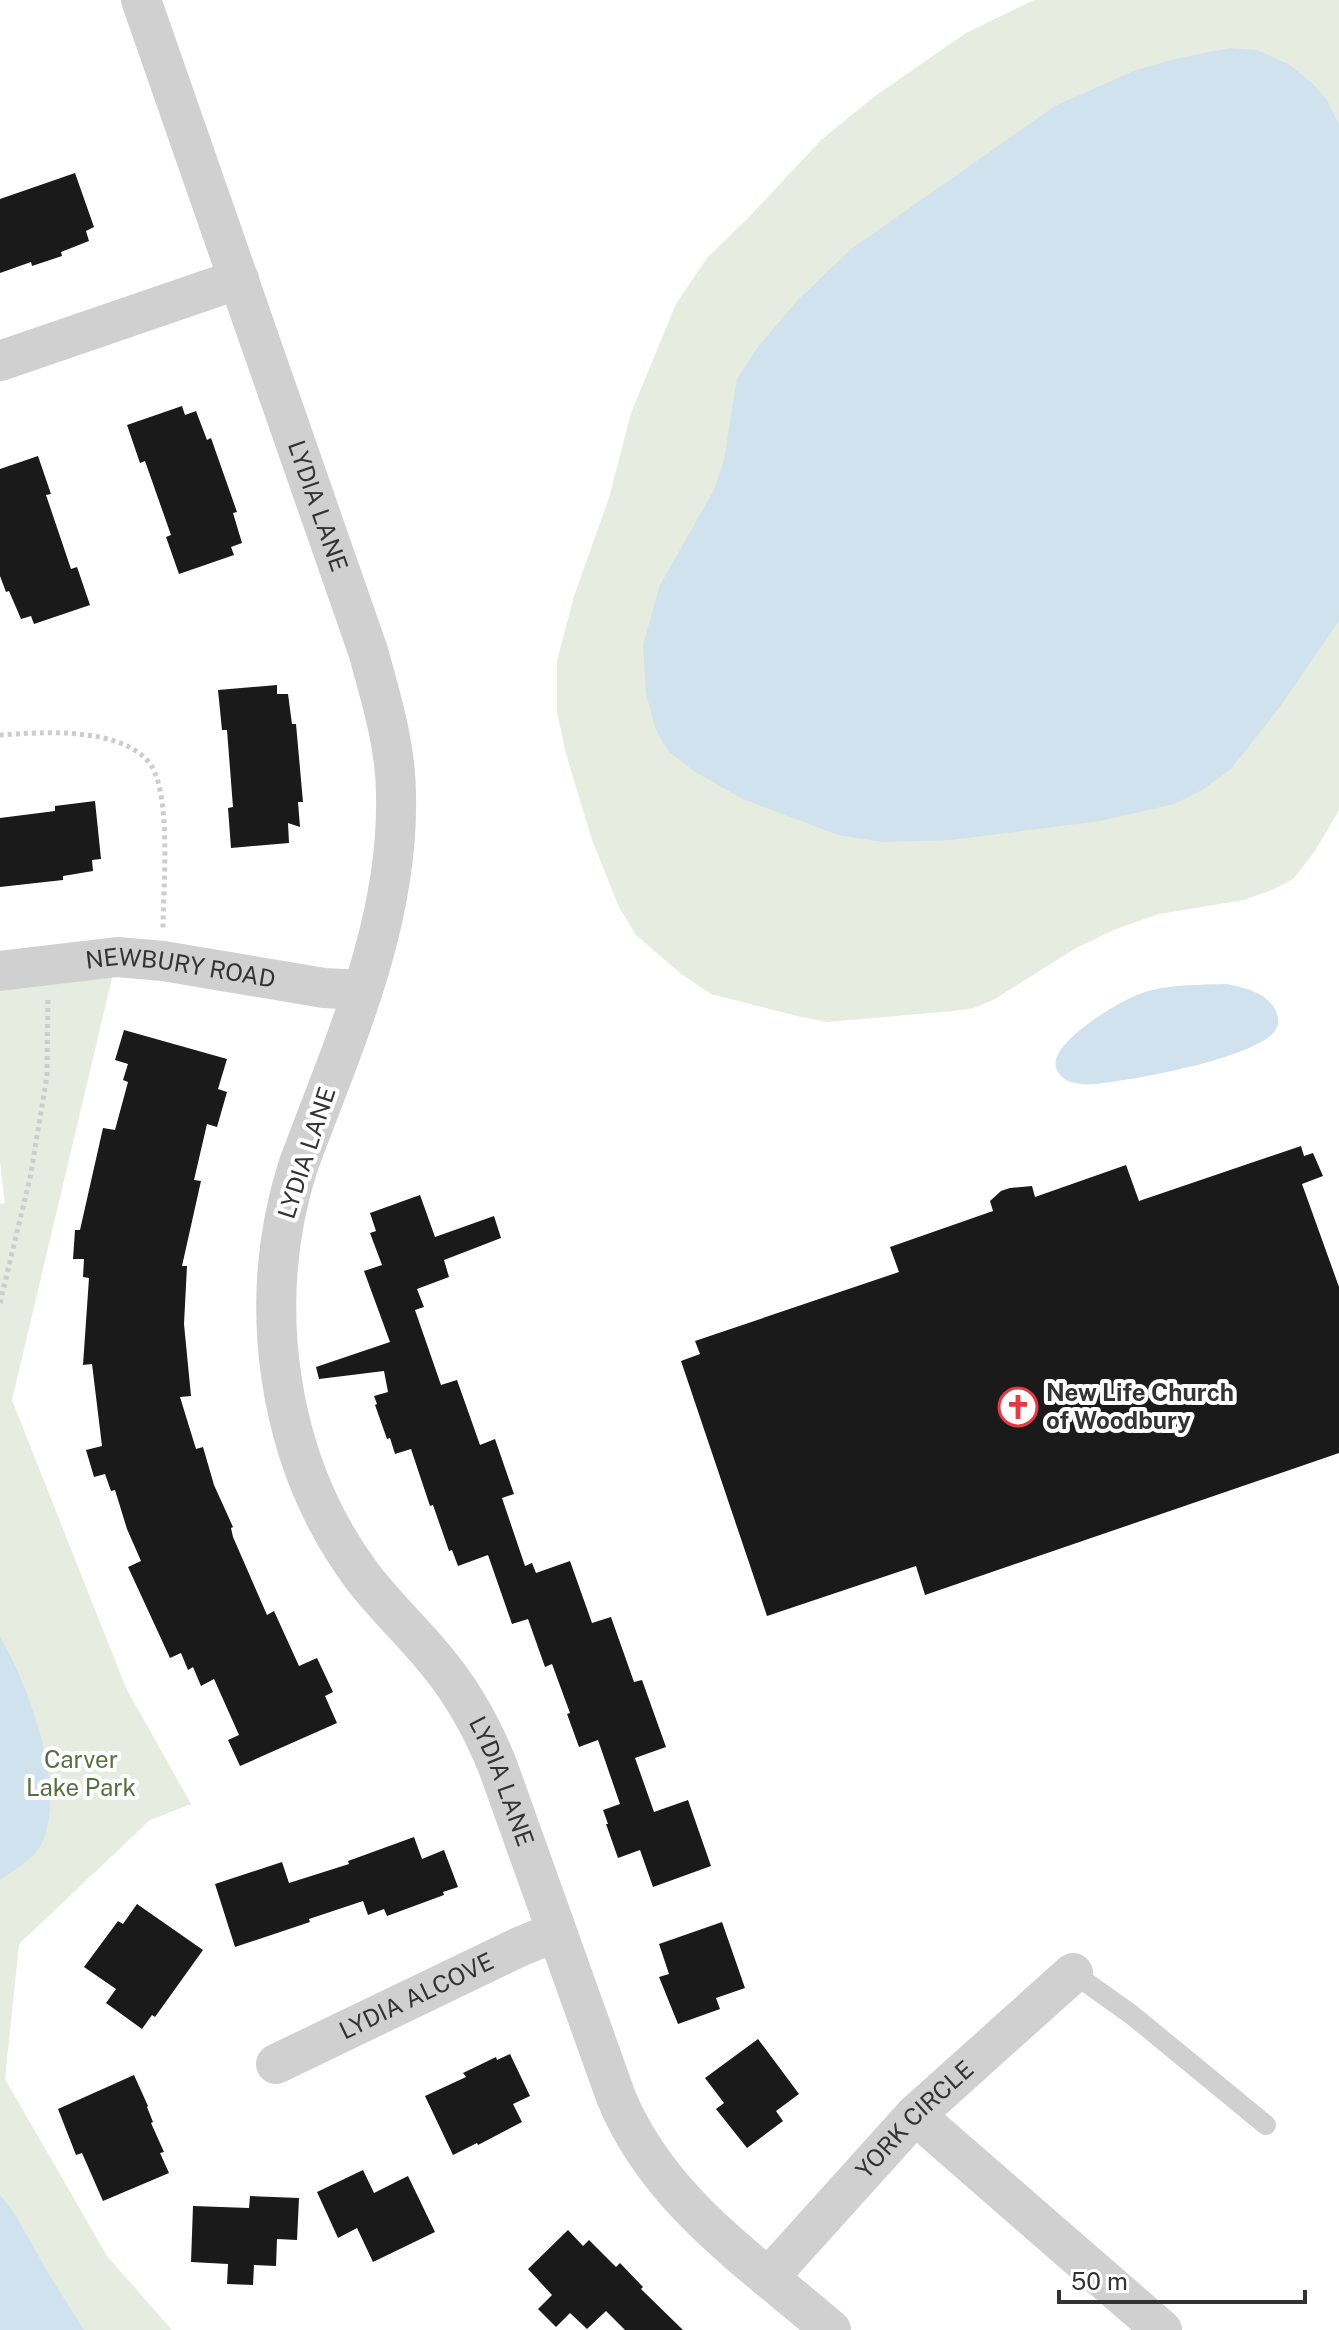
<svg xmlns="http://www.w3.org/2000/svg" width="1339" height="2330" viewBox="0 0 1339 2330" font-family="'Public Sans',sans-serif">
<rect width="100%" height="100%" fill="#fff"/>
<path fill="#e6ecdf" d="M 1034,0 L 1339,0 L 1339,810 L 1315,851 L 1293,879 L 1272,890 L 1244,900 L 1159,914 L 1116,929 L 1076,948 L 995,999 L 974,1008 L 953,1011 L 827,1022 L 797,1016 L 711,994 L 681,974 L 636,935 L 619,907 L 592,840 L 565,750 L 557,711 L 557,661 L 574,596 L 609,498 L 631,413 L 676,304 L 707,258 L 751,215 L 821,140 L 875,96 L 966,33 Z
M 117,957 L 12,1400 L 126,1688 L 191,1804 L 150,1820 L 19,1944 L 5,2079 L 107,2256 L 172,2330 L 0,2330 L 0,1204 L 5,1203 L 0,1162 L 0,971 Z"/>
<path fill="#cfe2ee" d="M 1229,48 L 1257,50 L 1290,65 L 1312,83 L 1327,100 L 1339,125 L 1339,621 L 1279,708 L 1231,769 L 1202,790 L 1174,804 L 1100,821 L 951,840 L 882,842 L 838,835 L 743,799 L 695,772 L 668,751 L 656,730 L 646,694 L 643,645 L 660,585 L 714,490 L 724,460 L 737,379 L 757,348 L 797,301 L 851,249 L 1055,106 L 1136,70 L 1180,58 Z
M 1227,984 C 1245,988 1270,993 1277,1014 C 1279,1020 1279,1025 1275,1031 C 1257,1055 1162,1074 1131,1079 C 1112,1081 1090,1088 1071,1082 C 1065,1080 1060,1076 1057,1070 C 1044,1045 1121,1000 1142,993 C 1169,984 1198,985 1227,984 Z
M 0,1637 C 29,1686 67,1788 42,1843 C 34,1859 14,1870 0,1880 Z
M 0,2195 L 13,2211 L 50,2276 L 84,2330 L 0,2330 Z"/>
<path fill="#1a1a1a" d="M 75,173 L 94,227 L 86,231 L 89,241 L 61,252 L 62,256 L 32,266 L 31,262 L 0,273 L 0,199 Z
M 182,406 L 185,415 L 196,411 L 207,440 L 211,438 L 237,512 L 233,513 L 242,543 L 231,547 L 234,555 L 179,574 L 166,537 L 171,535 L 145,461 L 140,463 L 127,425 Z
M 38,456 L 51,494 L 46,495 L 71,569 L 77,567 L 90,605 L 34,624 L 31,616 L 21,619 L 9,591 L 6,592 L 0,576 L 0,469 Z
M 277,685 L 277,694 L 288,694 L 292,724 L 296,724 L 303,802 L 298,802 L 300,827 L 288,823 L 289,843 L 231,848 L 228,808 L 233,807 L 227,730 L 222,730 L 218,690 Z
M 95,801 L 101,859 L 92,860 L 93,871 L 63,876 L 63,880 L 0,887 L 0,818 L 55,811 L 55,806 Z
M 124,1030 L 227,1059 L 218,1089 L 227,1092 L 217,1127 L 207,1124 L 194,1180 L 201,1181 L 182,1266 L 187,1266 L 184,1324 L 191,1396 L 180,1397 L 196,1449 L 203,1447 L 214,1485 L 233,1527 L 231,1528 L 233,1537 L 267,1615 L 274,1611 L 299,1666 L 317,1658 L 333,1692 L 325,1696 L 337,1723 L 240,1766 L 228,1740 L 239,1735 L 214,1679 L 201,1686 L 193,1667 L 188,1670 L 181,1653 L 170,1658 L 128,1567 L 141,1561 L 127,1529 L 115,1490 L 111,1491 L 105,1474 L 94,1477 L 86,1450 L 102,1446 L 92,1364 L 83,1365 L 89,1278 L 83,1277 L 84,1259 L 73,1259 L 75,1230 L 80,1230 L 103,1128 L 115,1130 L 128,1082 L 123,1080 L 128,1064 L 115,1060 Z
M 1301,1146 L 1304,1156 L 1313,1153 L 1323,1176 L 1302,1184 L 1339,1287 L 1339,1453 L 925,1595 L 916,1566 L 767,1616 L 681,1361 L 700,1354 L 695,1341 L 899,1272 L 890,1247 L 993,1211 L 990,1201 L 1001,1191 L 1010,1188 L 1032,1186 L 1035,1197 L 1126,1165 L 1139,1201 Z
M 420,1195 L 435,1237 L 494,1216 L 501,1238 L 444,1260 L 449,1277 L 417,1289 L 424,1307 L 415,1310 L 441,1385 L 457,1380 L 480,1445 L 495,1439 L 514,1494 L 502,1498 L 525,1566 L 532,1563 L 536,1573 L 570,1561 L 592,1623 L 611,1617 L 634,1682 L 642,1680 L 666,1747 L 635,1758 L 654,1812 L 688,1800 L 711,1866 L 653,1887 L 640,1850 L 618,1858 L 606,1824 L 608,1824 L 603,1810 L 620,1804 L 598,1740 L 579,1747 L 567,1714 L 570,1713 L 552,1664 L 545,1667 L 528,1619 L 512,1624 L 488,1555 L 458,1566 L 452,1550 L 449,1551 L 433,1505 L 430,1506 L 411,1449 L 395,1454 L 390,1438 L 387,1439 L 375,1405 L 377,1404 L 374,1396 L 388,1392 L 384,1371 L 319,1379 L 316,1367 L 390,1342 L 364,1271 L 382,1265 L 370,1233 L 376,1231 L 370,1213 Z
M 414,1837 L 422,1859 L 444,1850 L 458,1887 L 443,1892 L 444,1895 L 387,1916 L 384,1909 L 368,1915 L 363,1901 L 309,1919 L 310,1922 L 235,1947 L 215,1884 L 282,1862 L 289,1883 L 349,1864 L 348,1861 Z
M 137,1904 L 203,1950 L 155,2017 L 152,2015 L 142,2029 L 106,2003 L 116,1989 L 84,1967 L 118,1921 L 123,1924 Z
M 722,1922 L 745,1988 L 716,1998 L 720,2009 L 678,2024 L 659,1977 L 669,1974 L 659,1944 Z
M 758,2039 L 799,2094 L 776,2111 L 783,2121 L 747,2148 L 716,2109 L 724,2103 L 705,2078 Z
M 510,2054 L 530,2096 L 513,2104 L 522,2122 L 478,2145 L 477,2143 L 453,2155 L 425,2096 L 466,2077 L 463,2073 L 496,2057 L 497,2060 Z
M 134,2075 L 148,2106 L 147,2107 L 153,2122 L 151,2123 L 164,2152 L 160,2153 L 169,2173 L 103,2201 L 82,2153 L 76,2155 L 58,2109 Z
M 363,2170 L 374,2193 L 408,2176 L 435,2232 L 373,2262 L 357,2228 L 338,2238 L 317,2192 Z
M 250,2196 L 299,2198 L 297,2240 L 277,2239 L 276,2266 L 254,2265 L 253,2285 L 227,2284 L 228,2264 L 191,2262 L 193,2206 L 249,2208 Z
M 568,2230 L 583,2246 L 589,2240 L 616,2267 L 620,2263 L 643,2287 L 641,2289 L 683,2330 L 625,2330 L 606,2311 L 587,2329 L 570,2313 L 556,2327 L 538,2309 L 552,2295 L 528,2269 Z"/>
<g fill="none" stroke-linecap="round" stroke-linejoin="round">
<path stroke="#cdcdcd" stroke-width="5" stroke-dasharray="4 4" stroke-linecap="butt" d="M 0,735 C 42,732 116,727 147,760 C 173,787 163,890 163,928
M 0,1303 L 30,1178 L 47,1076 L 48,998"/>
<path stroke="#d0d0d0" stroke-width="20" d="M 1073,1973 L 1132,2015 L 1266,2125"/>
<g stroke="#d0d0d0" stroke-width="40">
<path id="s1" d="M 141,0 L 368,651 C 381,698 396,746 396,795 C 399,925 342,1047 298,1166 C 255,1302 276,1460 362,1576 C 384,1605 411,1630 434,1658 C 462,1691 482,1727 498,1767 L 616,2097 C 658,2200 750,2260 831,2330"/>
<path d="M 0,361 L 239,279"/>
<path id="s2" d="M 0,971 L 117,957 L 163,961 L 324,988 L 362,990"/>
<path id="s3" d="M 276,2064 L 519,1947 L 556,1932"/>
<path d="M 915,2115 L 1162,2330"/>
<path id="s4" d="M 768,2278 L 915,2115 L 1073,1973"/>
</g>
</g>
<defs>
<g id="church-ring" transform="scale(2)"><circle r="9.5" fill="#fff" stroke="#e63946" stroke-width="1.5"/><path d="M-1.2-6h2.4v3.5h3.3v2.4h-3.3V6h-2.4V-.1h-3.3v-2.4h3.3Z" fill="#e63946"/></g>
</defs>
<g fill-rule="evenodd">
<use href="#church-ring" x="1018" y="1407"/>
</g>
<g text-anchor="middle" stroke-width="8" stroke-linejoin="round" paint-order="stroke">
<g font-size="24" fill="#333" stroke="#fff">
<text dy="8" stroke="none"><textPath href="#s1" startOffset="536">LYDIA LANE</textPath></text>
<text dy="8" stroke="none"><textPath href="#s2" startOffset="182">NEWBURY ROAD</textPath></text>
<text transform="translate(307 1153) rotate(-72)" y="8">LYDIA LANE</text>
<text dy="8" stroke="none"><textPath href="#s1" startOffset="1904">LYDIA LANE</textPath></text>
<text dy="8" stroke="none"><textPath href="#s3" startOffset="156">LYDIA ALCOVE</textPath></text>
<text dy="8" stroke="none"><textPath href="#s4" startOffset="216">YORK CIRCLE</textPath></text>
</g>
<g font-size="24" font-weight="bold" fill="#333" stroke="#fff" text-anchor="start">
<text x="1046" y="1401">New Life Church<tspan x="1046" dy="28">of Woodbury</tspan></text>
</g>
<g font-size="24" fill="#56703f" stroke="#fff">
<text x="81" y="1768">Carver<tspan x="81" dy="28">Lake Park</tspan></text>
</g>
</g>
<path d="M1059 2290v12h246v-12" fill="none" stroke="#333333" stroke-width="4"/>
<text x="1071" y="2290" font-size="24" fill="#333333" stroke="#ffffff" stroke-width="6" paint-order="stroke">50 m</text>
</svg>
